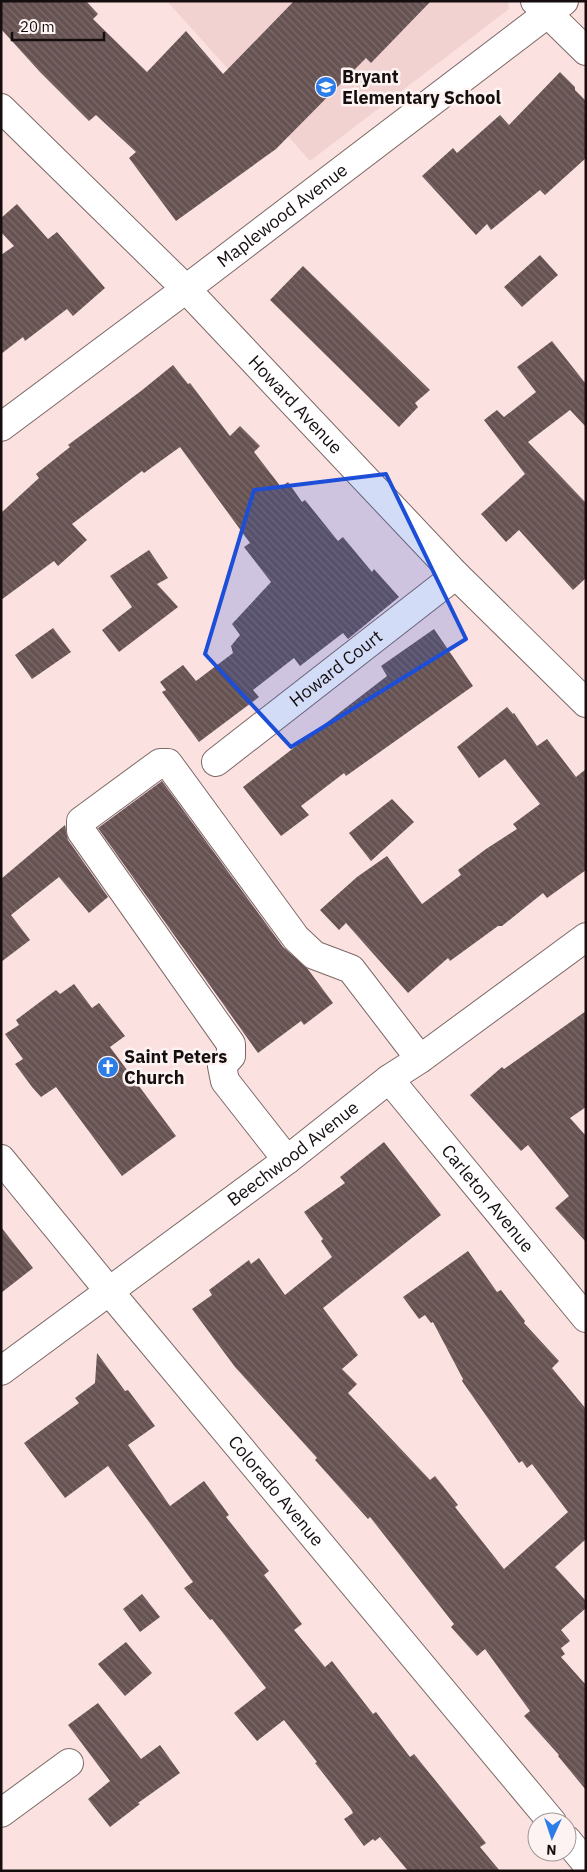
<svg xmlns="http://www.w3.org/2000/svg" width="587" height="1872" viewBox="0 0 587 1872" font-family="'IBM Plex Sans',sans-serif">
<defs>
<pattern id="building-back-hatch" width="6" height="6" patternUnits="userSpaceOnUse" patternTransform="scale(1.25)"><rect width="6" height="6" fill="#675252"/><path d="M-1 5l2 2M0 0l6 6M5-1l2 2" fill="none" stroke="#7c6b6b"/></pattern>
</defs>
<rect width="100%" height="100%" fill="#fbe2e1"/>
<path fill="#f2d2d1" d="M 167,1 L 508,1 L 509,9 L 310,161 Z"/>
<path fill="url(#building-back-hatch)" d="M 1,1 L 86,1 L 98,14 L 93,19 L 147,72 L 186,31 L 223,74 L 294,1 L 431,1 L 371,63 L 366,58 L 276,149 L 176,221 L 129,158 L 136,152 L 96,115 L 89,121 L 40,72 L 1,29 Z
M 560,72 L 575,87 L 575,90 L 586,101 L 586,158 L 545,195 L 540,190 L 491,230 L 487,224 L 476,235 L 422,176 L 453,148 L 457,153 L 500,115 L 509,125 Z
M 17,204 L 48,239 L 57,232 L 105,288 L 73,316 L 67,309 L 25,341 L 23,337 L 1,354 L 1,255 L 14,246 L 1,232 L 1,218 Z
M 540,255 L 558,275 L 522,307 L 504,287 Z
M 303,266 L 430,390 L 415,403 L 418,407 L 399,427 L 270,300 Z
M 552,341 L 586,384 L 586,427 L 570,410 L 528,442 L 586,503 L 586,578 L 573,590 L 519,530 L 506,542 L 481,514 L 525,474 L 484,420 L 497,410 L 504,417 L 536,392 L 517,367 Z
M 173,365 L 188,384 L 190,383 L 230,436 L 240,426 L 260,446 L 254,452 L 281,487 L 288,482 L 302,502 L 305,500 L 338,541 L 343,537 L 372,572 L 374,569 L 399,597 L 348,639 L 343,633 L 300,666 L 294,658 L 253,690 L 259,697 L 199,742 L 162,692 L 166,690 L 160,682 L 183,665 L 196,681 L 233,653 L 231,646 L 240,635 L 232,624 L 271,582 L 244,547 L 250,543 L 180,447 L 144,473 L 142,471 L 72,524 L 87,540 L 58,566 L 54,561 L 1,600 L 1,513 L 39,478 L 36,474 L 70,447 L 68,445 L 141,391 Z
M 149,550 L 168,578 L 157,584 L 178,607 L 119,652 L 102,630 L 132,607 L 110,576 Z
M 53,628 L 71,652 L 32,679 L 15,655 Z
M 434,629 L 473,686 L 346,776 L 344,773 L 301,806 L 309,815 L 281,836 L 243,787 L 387,676 L 381,666 Z
M 507,707 L 513,714 L 514,713 L 537,746 L 547,739 L 576,777 L 586,769 L 586,870 L 547,898 L 543,893 L 502,926 L 498,926 L 450,961 L 448,958 L 408,993 L 346,923 L 339,930 L 320,910 L 357,877 L 387,856 L 422,904 L 461,875 L 458,870 L 486,849 L 517,829 L 513,824 L 540,804 L 505,759 L 479,778 L 457,747 Z
M 162,781 L 283,947 L 307,968 L 333,1003 L 304,1025 L 301,1021 L 258,1053 L 98,828 Z
M 392,799 L 414,822 L 371,861 L 349,833 Z
M 65,825 L 68,840 L 108,897 L 89,913 L 59,877 L 11,915 L 30,940 L 1,962 L 1,879 Z
M 74,984 L 92,1008 L 99,1003 L 125,1036 L 110,1047 L 176,1136 L 122,1176 L 56,1087 L 41,1097 L 32,1087 L 15,1064 L 23,1059 L 5,1034 L 19,1025 L 16,1020 L 56,990 L 60,994 Z
M 586,1011 L 586,1107 L 570,1118 L 586,1136 L 586,1242 L 555,1208 L 569,1196 L 528,1145 L 521,1151 L 470,1095 L 502,1067 L 504,1069 Z
M 384,1142 L 441,1215 L 323,1308 L 358,1355 L 342,1369 L 357,1384 L 348,1393 L 430,1480 L 435,1476 L 458,1505 L 455,1507 L 504,1569 L 568,1512 L 532,1464 L 527,1468 L 522,1461 L 519,1463 L 462,1381 L 463,1379 L 433,1322 L 431,1323 L 425,1315 L 419,1319 L 403,1297 L 468,1251 L 497,1292 L 501,1290 L 525,1321 L 524,1323 L 559,1361 L 552,1368 L 586,1409 L 586,1539 L 555,1567 L 586,1601 L 586,1608 L 561,1630 L 570,1641 L 561,1648 L 565,1654 L 561,1657 L 586,1685 L 586,1790 L 558,1756 L 559,1755 L 524,1716 L 530,1711 L 485,1649 L 477,1656 L 451,1627 L 454,1624 L 370,1517 L 368,1519 L 315,1460 L 317,1458 L 235,1367 L 192,1309 L 212,1295 L 209,1290 L 249,1260 L 251,1264 L 259,1258 L 285,1295 L 332,1257 L 321,1241 L 323,1239 L 304,1212 L 345,1183 L 340,1177 Z
M 1,1227 L 33,1268 L 1,1293 Z
M 97,1353 L 125,1391 L 128,1390 L 155,1426 L 128,1445 L 170,1506 L 204,1481 L 229,1515 L 226,1517 L 269,1571 L 264,1575 L 302,1624 L 294,1630 L 325,1667 L 332,1661 L 373,1714 L 376,1712 L 410,1757 L 414,1754 L 486,1843 L 480,1847 L 500,1871 L 408,1871 L 380,1837 L 375,1841 L 373,1839 L 364,1846 L 344,1819 L 353,1813 L 351,1809 L 315,1763 L 317,1762 L 284,1720 L 257,1741 L 234,1713 L 266,1688 L 212,1619 L 210,1620 L 184,1588 L 193,1582 L 108,1466 L 65,1498 L 24,1443 L 79,1403 L 75,1398 L 95,1383 Z
M 142,1594 L 160,1617 L 140,1632 L 123,1609 Z
M 126,1642 L 152,1673 L 125,1696 L 98,1664 Z
M 98,1703 L 141,1759 L 160,1745 L 180,1773 L 138,1803 L 140,1804 L 110,1827 L 88,1799 L 110,1781 L 68,1725 Z"/>
<g fill="none" stroke-linecap="round" stroke-linejoin="round">
<g stroke="#7d6867" stroke-width="30">
<g id="minor">
<path d="M 535,1 L 586,51"/>
<path id="s1" d="M 1,108 L 186,289 L 456,575 L 586,703"/>
<path id="s2" d="M 1,427 L 186,289 L 564,1"/>
<path id="s3" d="M 216,762 L 456,575"/>
<path id="s4" d="M 389,1079 L 586,1318"/>
<path id="s5" d="M 1,1159 L 109,1291 L 552,1822"/>
<path d="M 287,1160 L 225,1081 L 222,1066 L 231,1056 L 231,1044 L 81,831 L 81,821 L 160,763 L 168,763 L 296,938 L 314,955 L 351,969 L 420,1059"/>
<path id="s6" d="M 1,1371 L 287,1160 L 389,1079 L 420,1059 L 586,937"/>
<path d="M 1,1813 L 69,1763"/>
<path d="M 567,1840 L 586,1863"/>
</g>
</g>
<use href="#minor" stroke="#fff" stroke-width="28"/>
</g>
<path fill="#1d4ed8" fill-opacity="0.2" stroke="#1d4ed8" stroke-width="4" stroke-linejoin="round" d="M 386,474 L 466,639 L 291,747 L 205,654 L 254,490 Z"/>
<defs>
<g id="school-disc" transform="scale(1.125)"><circle r="9.5" fill="#2d7de8" stroke="#fdf3f3"/><path d="M0-5L7-2L0 1L-7-2ZM-4 1L0 2.5L4 1V4Q0 6-4 4Z" fill="#fff"/></g>
<g id="church-disc" transform="scale(1.125)"><circle r="9.5" fill="#2d7de8" stroke="#fdf3f3"/><path d="M-1.2-6h2.4v3.5h3.3v2.4h-3.3V6h-2.4V-.1h-3.3v-2.4h3.3Z" fill="#fff"/></g>
</defs>
<g fill-rule="evenodd">
<use href="#school-disc" x="326" y="87"/>
<use href="#church-disc" x="108" y="1067"/>
</g>
<g text-anchor="middle" stroke-width="5" stroke-linejoin="round" paint-order="stroke">
<g font-size="18" font-weight="bold" fill="#160e0e" stroke="#fdf3f3" text-anchor="start">
<text x="342" y="83">Bryant<tspan x="342" dy="21">Elementary School</tspan></text>
<text x="124" y="1063">Saint Peters<tspan x="124" dy="21">Church</tspan></text>
</g>
<g font-size="18" fill="#160e0e" stroke="#fdf3f3">
<text dy="6" stroke="none"><textPath href="#s2" startOffset="352">Maplewood Avenue</textPath></text>
<text dy="6" stroke="none"><textPath href="#s1" startOffset="418">Howard Avenue</textPath></text>
<text dy="6" stroke="none"><textPath href="#s3" startOffset="152">Howard Court</textPath></text>
<text dy="6" stroke="none"><textPath href="#s6" startOffset="364">Beechwood Avenue</textPath></text>
<text dy="6" stroke="none"><textPath href="#s4" startOffset="155">Carleton Avenue</textPath></text>
<text dy="6" stroke="none"><textPath href="#s5" startOffset="431">Colorado Avenue</textPath></text>
</g>
</g>
<rect width="587" height="1872" fill="none" stroke="#160e0e" stroke-width="5"/>
<g transform="translate(552 1837) rotate(183)"><circle r="24" fill="#fdf3f3" stroke="#a19797"/>
<path d="M0-4L9 19L0 12L-9 19Z" fill="#2d7de8"/>
<text y="-8" font-size="14" font-weight="bold" text-anchor="middle" fill="#160e0e">N</text>
</g>
<path d="M12 32v8h92v-8" fill="none" stroke="#160e0e" stroke-width="2.5"/>
<text x="20" y="32" font-size="15" fill="#160e0e" stroke="#fdf3f3" stroke-width="4" paint-order="stroke">20 m</text>
</svg>
